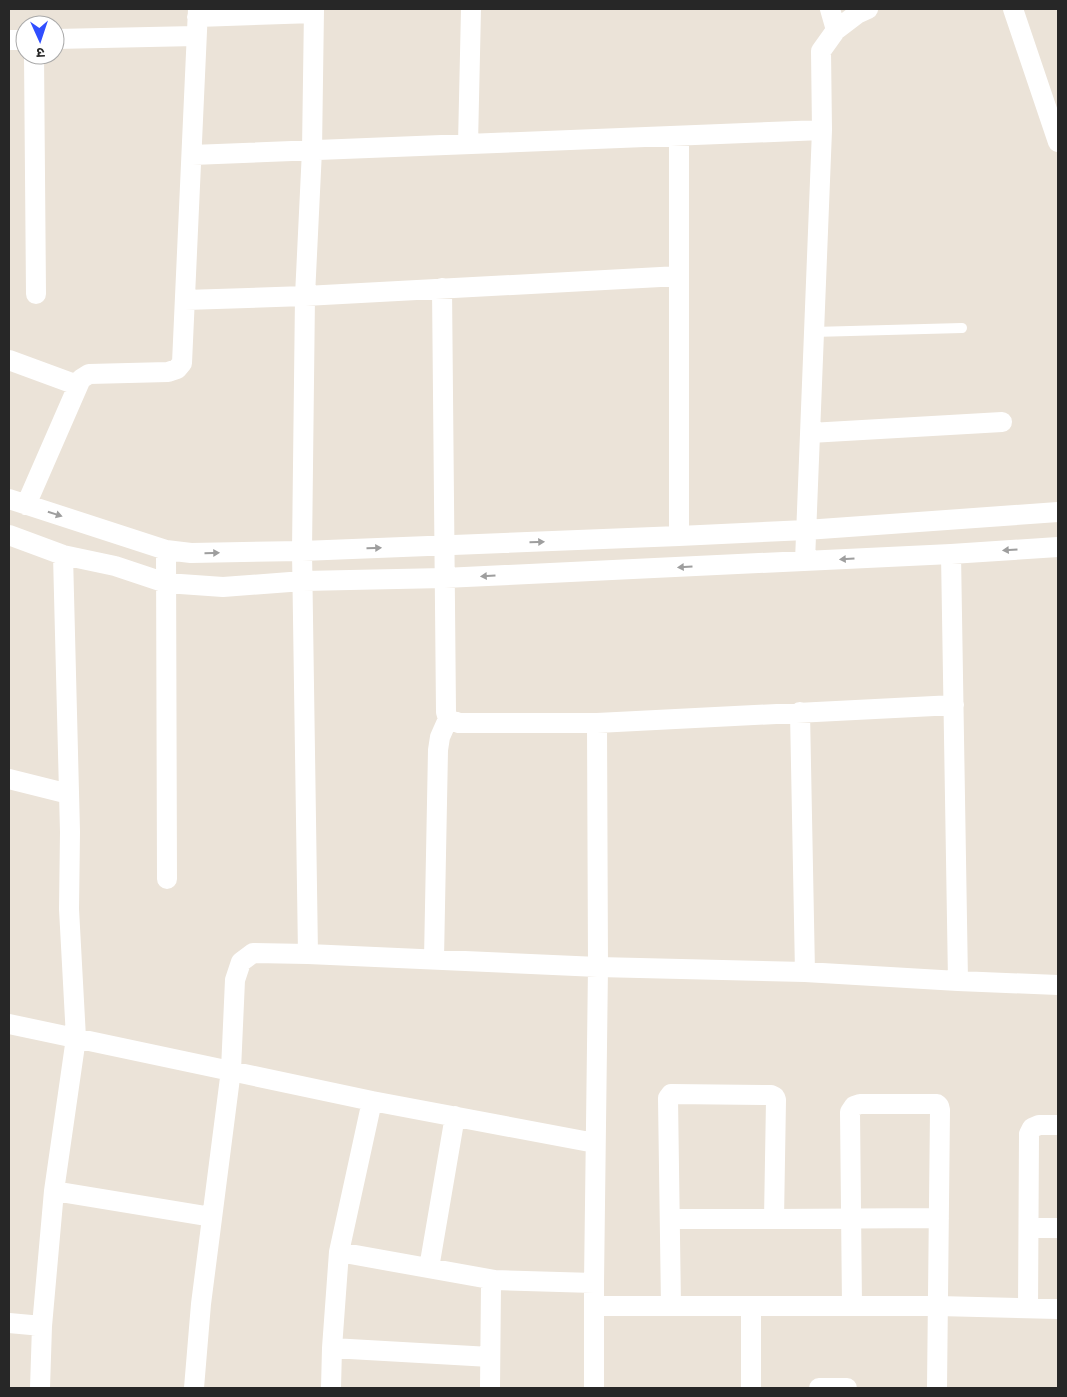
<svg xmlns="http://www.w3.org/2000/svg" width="1067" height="1397" viewBox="0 0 1067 1397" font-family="'Exo 2','Noto Sans Devanagari',sans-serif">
<rect width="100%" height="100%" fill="#ebe3d8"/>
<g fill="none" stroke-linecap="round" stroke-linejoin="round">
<path stroke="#fff" stroke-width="10" d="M 813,332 L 962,328"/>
<path stroke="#fff" stroke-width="20" d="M 830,9 L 836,30
M 1013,9 L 1058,142
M 197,17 L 314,13
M 55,39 L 196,36
M 9,40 L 25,40
M 34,55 L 36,294
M 468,144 L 471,9
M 192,155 L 822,130
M 442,288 L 446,712 L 448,719 L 459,723 L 597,723 L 954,705
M 185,300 L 305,296 L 679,276
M 9,360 L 77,385
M 810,433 L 1002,422
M 9,499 L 166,550 L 191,553 L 302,551 L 679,536 L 806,530 L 1058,512
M 26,505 L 81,379 L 89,374 L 168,372 L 177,369 L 182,363 L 198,9
M 9,535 L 63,555 L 115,566 L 166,583 L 223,587 L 303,581 L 444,578 L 951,554 L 1058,547
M 679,536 L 679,136
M 166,550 L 167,879
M 951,554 L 958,981
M 805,561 L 822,130 L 821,51 L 836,30 L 857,14 L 868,9
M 800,712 L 805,972
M 9,779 L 69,794
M 308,954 L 302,551 L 305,296 L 312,150 L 314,9
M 434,959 L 438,750 L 440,737 L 448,719
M 9,1024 L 372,1101 L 595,1143
M 54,1191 L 212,1217
M 670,1219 L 774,1219
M 1029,1228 L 1058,1228
M 339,1252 L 495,1280
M 429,1268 L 455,1116
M 594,1306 L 938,1306 L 1058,1309
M 671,1306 L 668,1098 L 671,1094 L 771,1095 L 775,1097 L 776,1100 L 774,1219 L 939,1218
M 751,1306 L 751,1388
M 852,1306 L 850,1112 L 854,1106 L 860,1104 L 937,1104 L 939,1106 L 940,1110 L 937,1388
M 1028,1308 L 1029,1134 L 1032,1128 L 1039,1125 L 1058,1125
M 9,1323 L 42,1326
M 332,1348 L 490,1357
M 40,1388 L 42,1326 L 54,1191 L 76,1038 L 69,909 L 70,832 L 63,555
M 194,1388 L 201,1304 L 231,1070 L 235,980 L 241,962 L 253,953 L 308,954 L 598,967 L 805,972 L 958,981 L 1058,985
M 331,1388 L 332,1348 L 339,1252 L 372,1101
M 490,1388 L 491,1285 L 495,1280 L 594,1283
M 594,1388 L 594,1283 L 598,967 L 597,723
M 819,1388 L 847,1388"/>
</g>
<defs><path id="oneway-solid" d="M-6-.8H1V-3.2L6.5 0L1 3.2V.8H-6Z" transform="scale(1.25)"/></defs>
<g fill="#9e9e9e">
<use href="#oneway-solid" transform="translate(55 514) rotate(18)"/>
<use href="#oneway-solid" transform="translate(537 542) rotate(-2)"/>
<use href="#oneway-solid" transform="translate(374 548) rotate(-2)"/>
<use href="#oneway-solid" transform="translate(1010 550) rotate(176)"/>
<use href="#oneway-solid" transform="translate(212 553) rotate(-1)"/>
<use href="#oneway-solid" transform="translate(847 559) rotate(177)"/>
<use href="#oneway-solid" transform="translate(685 567) rotate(177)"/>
<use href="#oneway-solid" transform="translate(488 576) rotate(177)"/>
</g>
<rect width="1067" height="1397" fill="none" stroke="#272727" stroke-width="20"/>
<g transform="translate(40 40) rotate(177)"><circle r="24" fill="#ffffff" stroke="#a9a9a9"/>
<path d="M0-4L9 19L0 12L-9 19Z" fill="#304eff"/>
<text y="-8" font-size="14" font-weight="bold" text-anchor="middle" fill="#272727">उ</text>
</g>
</svg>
